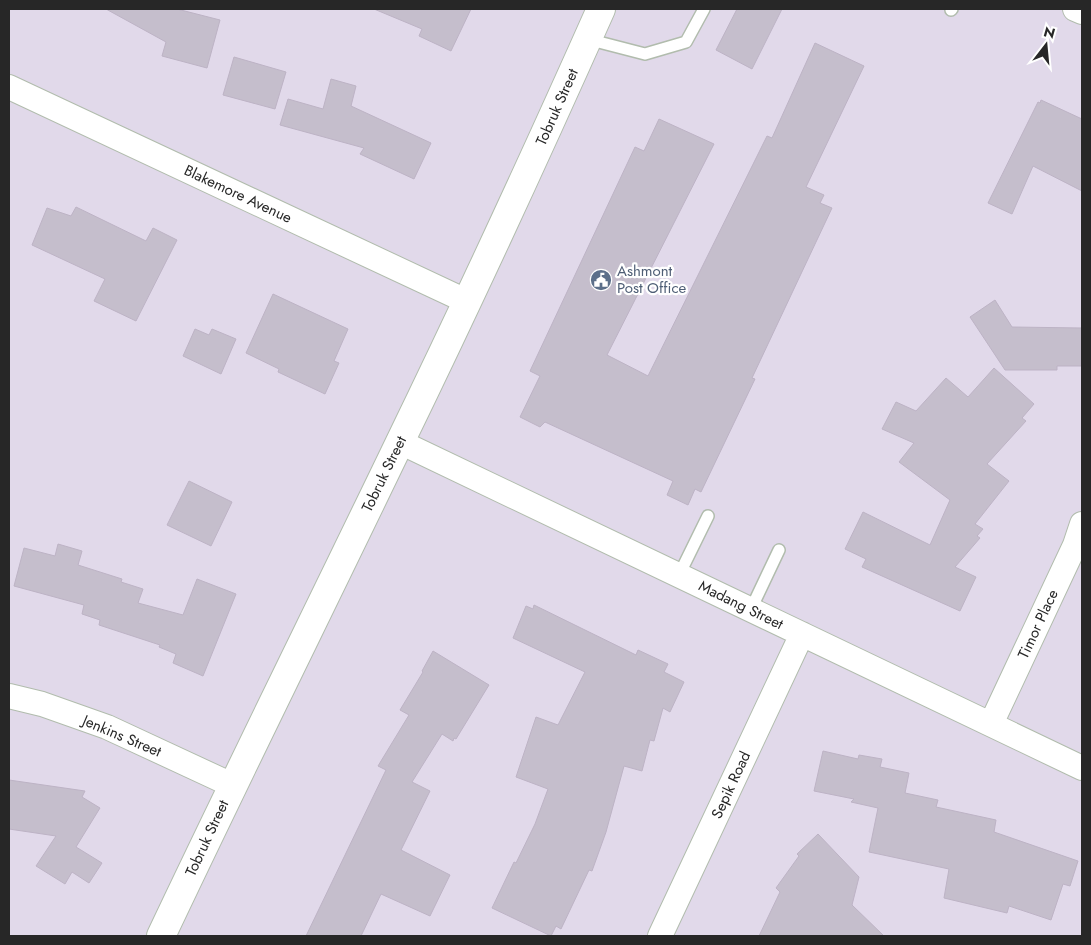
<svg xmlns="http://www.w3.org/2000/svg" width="1091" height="945" viewBox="0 0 1091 945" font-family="Jost,sans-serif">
<rect width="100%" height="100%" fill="#e1d9ea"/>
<path fill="#c5becc" stroke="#bdb3c5" d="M 106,9 L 177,9 L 220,20 L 207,68 L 162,56 L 166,42 Z
M 374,9 L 471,9 L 451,51 L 419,36 L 422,29 Z
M 737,9 L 782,9 L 752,69 L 716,50 Z
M 815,43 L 864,66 L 806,187 L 824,195 L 820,203 L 832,208 L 752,378 L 755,379 L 701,492 L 695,489 L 688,505 L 667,495 L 673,481 L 545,422 L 540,427 L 520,417 L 540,376 L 530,371 L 635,147 L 644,151 L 659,119 L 714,144 L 607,355 L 648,376 L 767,136 L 772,138 Z
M 234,57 L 286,72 L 275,109 L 223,95 Z
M 331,79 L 356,86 L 351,106 L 431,143 L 414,179 L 360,154 L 364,148 L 280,125 L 288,99 L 323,109 Z
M 1041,100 L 1082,119 L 1082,191 L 1033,166 L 1012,214 L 988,203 L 1038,102 L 1040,103 Z
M 76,207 L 146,241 L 153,228 L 177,240 L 136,321 L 94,301 L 105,279 L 32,245 L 47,208 L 71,216 Z
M 273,294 L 348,329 L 334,361 L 339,363 L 325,394 L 278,372 L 279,369 L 246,353 Z
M 995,300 L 1012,327 L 1082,328 L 1082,366 L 1057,366 L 1057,370 L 1005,370 L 970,317 Z
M 195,329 L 209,335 L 212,329 L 236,339 L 221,374 L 183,356 Z
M 994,368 L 1034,404 L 1022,418 L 1026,421 L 987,464 L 1009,481 L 975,524 L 983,529 L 977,536 L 980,538 L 955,567 L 976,577 L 960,611 L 862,567 L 866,559 L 845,549 L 863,512 L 930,545 L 950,500 L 899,462 L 914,443 L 882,429 L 896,402 L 916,411 L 946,378 L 968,397 Z
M 189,481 L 232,502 L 211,546 L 167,525 Z
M 58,544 L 82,551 L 78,565 L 122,579 L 121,582 L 143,589 L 138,603 L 183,615 L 197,579 L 236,594 L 203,676 L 173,663 L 176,654 L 159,647 L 160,645 L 99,625 L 100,620 L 82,614 L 84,605 L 14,586 L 24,548 L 55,556 Z
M 534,605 L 636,655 L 638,650 L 668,664 L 664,672 L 684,682 L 670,712 L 663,708 L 654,741 L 650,740 L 642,771 L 624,766 L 606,832 L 592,871 L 589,870 L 561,929 L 556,926 L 551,936 L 492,908 L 514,862 L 516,863 L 535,824 L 548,789 L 516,777 L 536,717 L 558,725 L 585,672 L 513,638 L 526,606 L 533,609 Z
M 433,651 L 489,685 L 456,739 L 454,738 L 453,741 L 442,734 L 412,782 L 430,791 L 401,850 L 450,875 L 430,916 L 381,894 L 361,936 L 306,936 L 386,770 L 378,766 L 409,715 L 400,710 L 423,672 L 422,671 Z
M 823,751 L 858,759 L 859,755 L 882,759 L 880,767 L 909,773 L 905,793 L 938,800 L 936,807 L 996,820 L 994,832 L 1078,861 L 1070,886 L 1063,884 L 1051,920 L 1009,906 L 1007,913 L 944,898 L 949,869 L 869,852 L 878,808 L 851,802 L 854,799 L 814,791 Z
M 9,780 L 85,791 L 82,797 L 100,808 L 76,847 L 102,863 L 89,883 L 72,872 L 65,884 L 36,866 L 56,836 L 9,829 Z
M 818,834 L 859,877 L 852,905 L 884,936 L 759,936 L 780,892 L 776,888 L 799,856 L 797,854 Z"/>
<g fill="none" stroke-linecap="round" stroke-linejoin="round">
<g stroke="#b1bcad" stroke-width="14">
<path id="service" d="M 951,10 L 952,9
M 587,39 L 645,54 L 686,42 L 704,9
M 679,575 L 708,516
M 751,609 L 779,550"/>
</g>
<g stroke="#b1bcad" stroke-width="26">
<path id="minor" d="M 1075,9 L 1082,12
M 9,87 L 466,301
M 400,442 L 1082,768
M 9,696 L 42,704 L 107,727 L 232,785
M 991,724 L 1075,545 L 1082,524
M 660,936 L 802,634"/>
</g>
<g stroke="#b1bcad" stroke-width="30">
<path id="tertiary" d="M 161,936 C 239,771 320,608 399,444 C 469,300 536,155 601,9"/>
</g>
<use href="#service" stroke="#fff" stroke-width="11"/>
<use href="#minor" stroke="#fff" stroke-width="24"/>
<use href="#tertiary" stroke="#fff" stroke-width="28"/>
</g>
<defs>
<g id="civic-disc" transform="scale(1.125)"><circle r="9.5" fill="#5c6f8a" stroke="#fff"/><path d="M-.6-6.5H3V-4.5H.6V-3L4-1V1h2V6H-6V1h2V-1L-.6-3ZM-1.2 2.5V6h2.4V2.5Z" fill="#fff"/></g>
</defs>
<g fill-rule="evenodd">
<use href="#civic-disc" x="601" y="280"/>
</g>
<g text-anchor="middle" stroke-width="4.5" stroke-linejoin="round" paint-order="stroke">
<g font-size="15" fill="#272727" stroke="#fff">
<text transform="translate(557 107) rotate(-66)" y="5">Tobruk Street</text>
<text transform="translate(238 194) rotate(25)" y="5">Blakemore Avenue</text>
<text transform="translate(384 474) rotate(-64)" y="5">Tobruk Street</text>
<text transform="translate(741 605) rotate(26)" y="5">Madang Street</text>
<text transform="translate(1038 624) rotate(-65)" y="5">Timor Place</text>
<text transform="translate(122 736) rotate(23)" y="5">Jenkins Street</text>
<text transform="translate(731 785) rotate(-65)" y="5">Sepik Road</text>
<text transform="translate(207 838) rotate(-65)" y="5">Tobruk Street</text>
</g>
<g font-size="15" fill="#4e5e75" stroke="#fff" text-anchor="start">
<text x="617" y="276">Ashmont<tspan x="617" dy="17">Post Office</tspan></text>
</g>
</g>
<rect width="1091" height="945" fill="none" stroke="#272727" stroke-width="20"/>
<g transform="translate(1046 45) rotate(16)" stroke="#ffffff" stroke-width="4" paint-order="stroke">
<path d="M0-4L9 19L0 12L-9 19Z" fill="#272727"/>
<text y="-8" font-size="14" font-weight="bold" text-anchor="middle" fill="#272727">N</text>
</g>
</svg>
